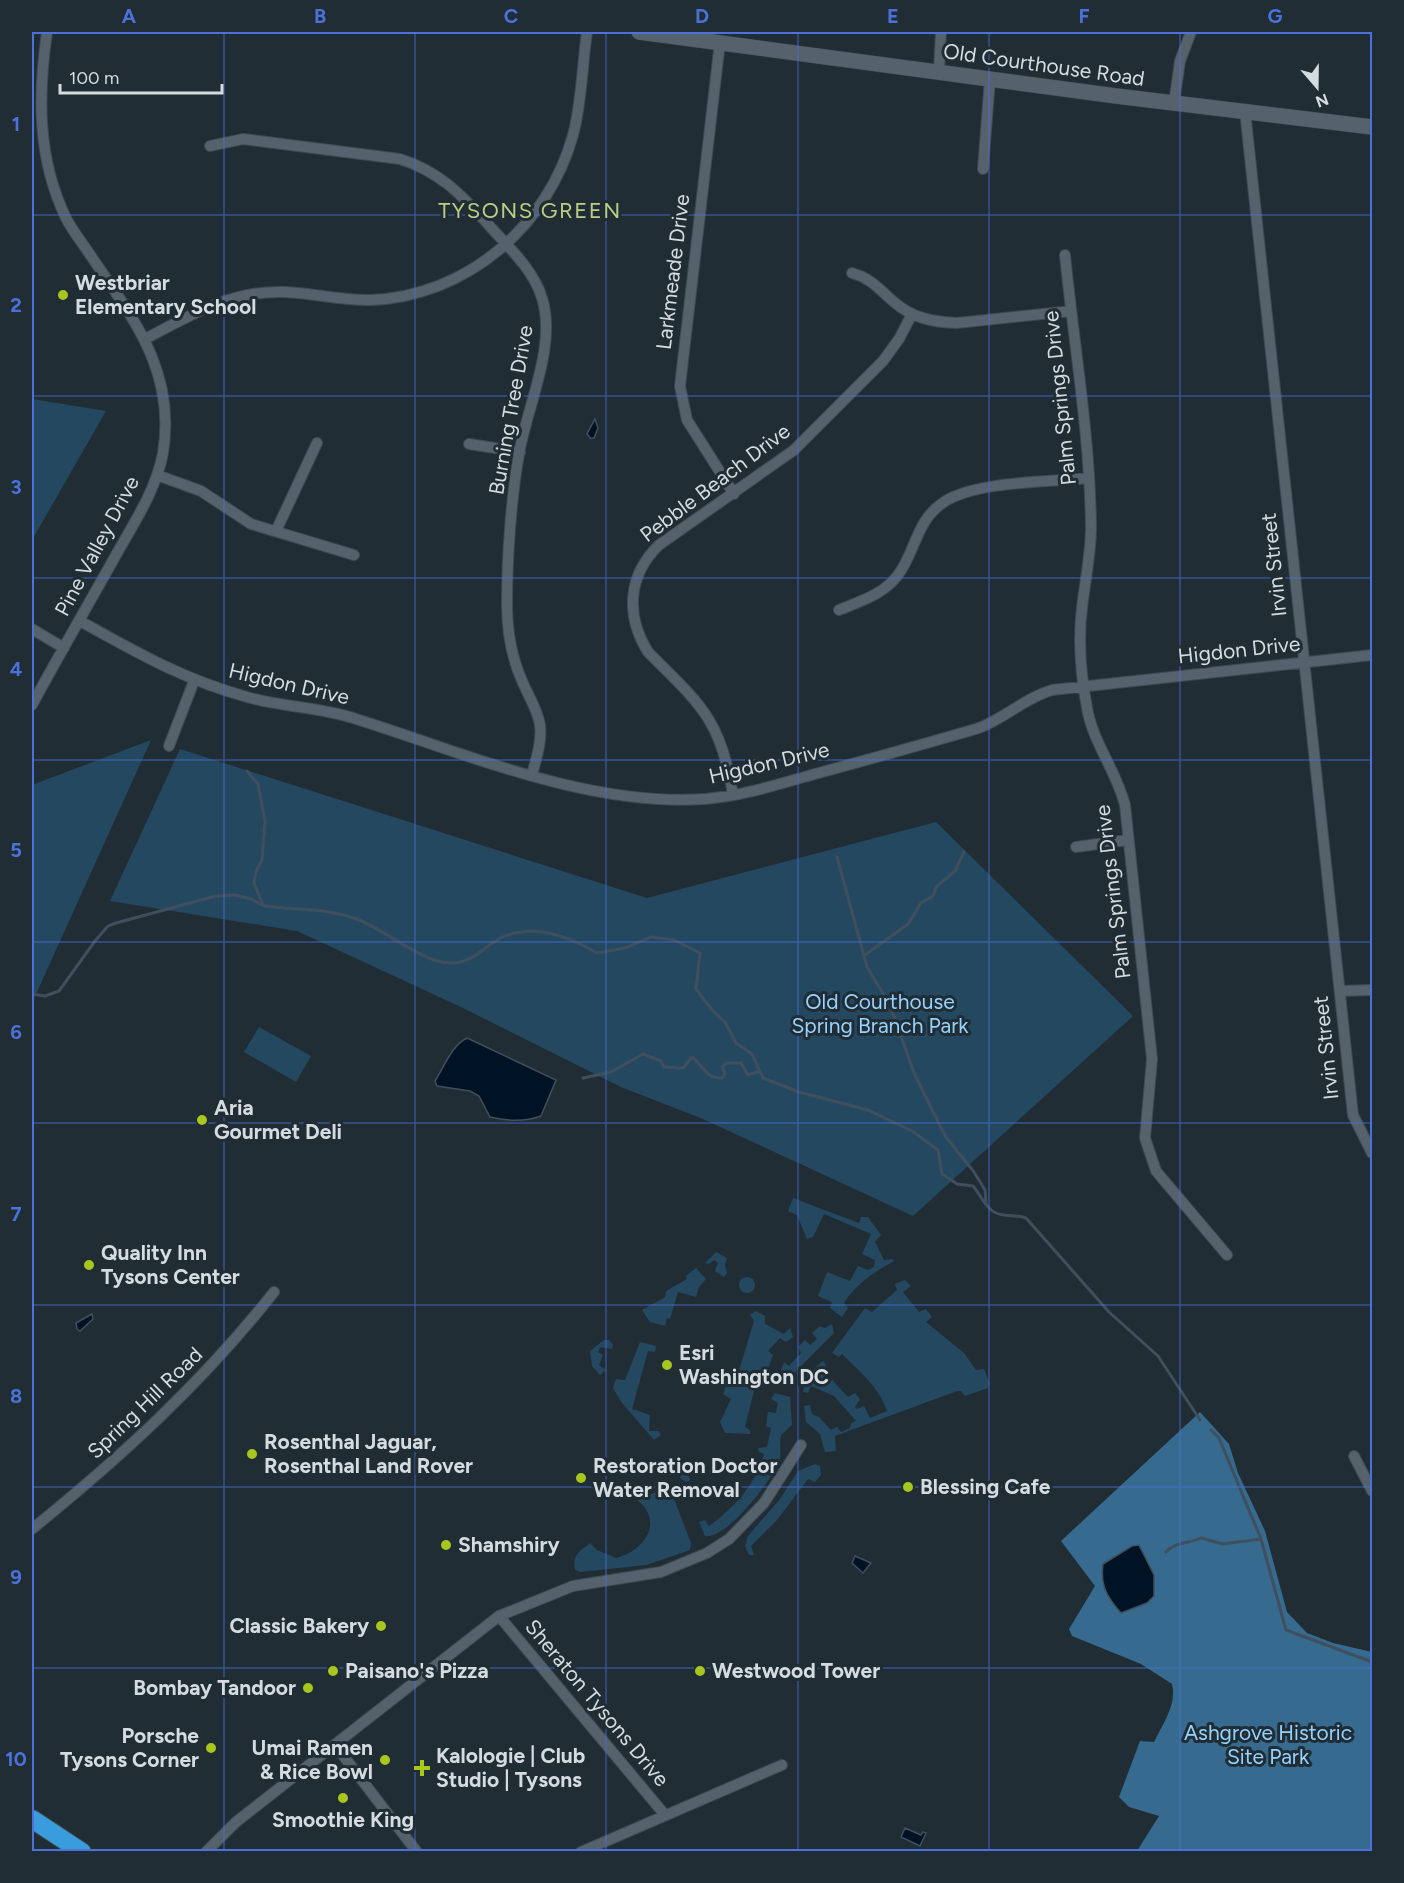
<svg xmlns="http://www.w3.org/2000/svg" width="1404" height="1883" viewBox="0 0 1404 1883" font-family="Figtree,sans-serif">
<rect width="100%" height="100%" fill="#212d35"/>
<path fill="#254861" d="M 32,399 L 106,411 L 32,540 Z
M 151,740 L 32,1003 L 32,785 Z
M 180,749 L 647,898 L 936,822 L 1133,1016 L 913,1216 L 703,1119 L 621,1087 L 463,1008 L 297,931 L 110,901 Z
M 259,1027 L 311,1056 L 296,1082 L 244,1052 Z
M 793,1198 L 859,1223 L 861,1217 L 868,1217 L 881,1235 L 875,1242 L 884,1260 L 892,1259 L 894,1261 C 875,1271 855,1285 844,1303 L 848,1308 L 842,1317 L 830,1308 L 832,1302 L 818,1296 L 827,1272 L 850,1281 L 858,1266 L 868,1270 L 874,1267 L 875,1260 L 862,1254 L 871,1234 L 824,1214 L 813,1237 L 807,1239 L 797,1215 L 788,1211 Z
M 716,1252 L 727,1258 L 725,1265 L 727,1273 L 724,1277 L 715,1271 L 718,1263 L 714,1260 L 709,1264 L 705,1263 Z
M 696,1268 L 706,1279 L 699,1287 L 696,1297 L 678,1292 L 670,1319 L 667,1318 L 665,1326 L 650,1322 L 642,1310 L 665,1297 L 666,1291 L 687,1279 L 686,1276 Z
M739 1285a8 8 0 1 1 16 0a8 8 0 1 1-16 0Z
M 905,1280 L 911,1286 L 903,1292 L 919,1312 L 926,1309 L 932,1317 L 926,1322 L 964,1353 L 976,1370 L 984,1369 L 990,1384 L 988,1388 L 965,1396 L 961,1391 L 957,1391 L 835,1436 L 836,1451 L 825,1452 L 820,1434 L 806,1422 L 804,1406 L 810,1405 L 812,1414 L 819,1417 L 831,1430 L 837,1427 L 841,1432 L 850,1428 L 851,1423 L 856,1421 L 834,1396 L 811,1386 L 808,1393 L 803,1392 L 807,1375 L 823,1361 L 826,1365 L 822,1369 L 848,1397 L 855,1393 L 860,1399 L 855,1407 L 857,1409 L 864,1406 L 870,1418 L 887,1411 C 879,1387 860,1372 842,1354 L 839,1357 L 832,1353 L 865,1308 L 872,1312 L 897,1290 L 895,1284 Z
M 756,1311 L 765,1316 L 765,1324 L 784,1334 L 790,1328 L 793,1337 L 786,1342 L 780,1338 L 768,1351 L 773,1355 L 768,1369 L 759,1371 L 745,1427 L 750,1430 L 750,1434 L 725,1433 L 720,1422 L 731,1399 L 723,1394 L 726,1386 L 734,1387 L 754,1321 L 750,1315 Z
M 832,1324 L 834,1333 L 796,1371 L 791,1384 L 777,1381 L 784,1362 L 789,1366 L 801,1353 L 798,1347 L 805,1340 L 810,1345 L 817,1339 L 812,1333 L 820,1326 L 825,1328 Z
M 604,1340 L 609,1340 L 613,1345 L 612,1349 L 600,1347 L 598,1352 L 603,1355 L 599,1365 L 606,1370 L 600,1375 L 592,1366 L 590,1351 Z
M 640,1342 L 656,1346 L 655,1352 L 648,1351 L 632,1409 L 650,1415 L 649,1431 L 659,1431 L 661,1435 L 654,1440 L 622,1403 L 613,1388 L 616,1379 L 625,1380 Z
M 775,1393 L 790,1397 L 792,1425 L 781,1435 C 779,1444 782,1454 779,1462 C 771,1481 726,1540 705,1536 L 699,1522 L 705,1520 L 709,1526 C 735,1507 755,1485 764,1454 L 759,1452 L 758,1448 L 767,1447 L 771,1428 L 766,1426 L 768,1412 L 776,1413 L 778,1403 L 771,1399 Z
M 684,1463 L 690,1480 L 687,1482 L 681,1479 L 678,1470 Z
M 815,1464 L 820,1466 L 821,1475 L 815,1482 L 808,1479 L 777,1520 L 751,1546 L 754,1555 L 749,1555 L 745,1546 L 748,1536 L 780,1499 L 798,1471 Z
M 666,1478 L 691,1543 L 690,1550 L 646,1565 L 580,1572 L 575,1570 C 572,1555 579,1552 590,1543 L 597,1550 L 616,1558 C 645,1551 665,1521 636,1499 C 651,1496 660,1492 666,1478 Z"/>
<path fill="#366a8e" d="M 1200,1412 L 1229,1444 L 1238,1473 L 1265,1531 L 1287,1612 L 1307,1633 L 1333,1643 L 1372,1652 L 1372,1851 L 1137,1851 L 1159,1816 L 1129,1807 L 1119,1797 L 1140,1741 L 1154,1742 C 1163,1723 1177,1705 1172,1684 L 1141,1664 L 1072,1636 L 1069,1629 L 1095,1586 L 1061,1541 Z"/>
<path fill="#001325" stroke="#404f5d" stroke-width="1.5" d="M 595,419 L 598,428 L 594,438 L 590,438 L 587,434 Z
M 467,1038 L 556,1080 L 541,1116 C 525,1122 507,1121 490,1117 L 479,1096 L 470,1091 L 437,1086 L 435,1081 C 444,1067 452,1045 467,1038 Z
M 92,1314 L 93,1319 L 80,1331 L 77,1329 L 76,1323 Z
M 1139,1545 L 1154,1575 L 1154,1596 L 1147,1603 L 1121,1613 C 1107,1597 1100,1586 1103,1564 L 1132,1546 Z
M 855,1556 L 871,1563 L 863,1573 L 852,1563 Z
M 905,1828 L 921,1835 L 923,1832 L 926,1833 L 920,1846 L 901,1837 Z"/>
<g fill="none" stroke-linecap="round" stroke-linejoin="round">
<path stroke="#404f5d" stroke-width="3" d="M 247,771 L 258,784 L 265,821 L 262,860 L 256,871 L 254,883 L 263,905
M 837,857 L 867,967 L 890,1005 L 914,1073 L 945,1136 L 974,1172 L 985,1190 L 986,1201
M 865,955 L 908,924 L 921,903 L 933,896 L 936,887 L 955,871 L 964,852
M 32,994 L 45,996 L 59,991 L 95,941 L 108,926 L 116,923 L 216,896 L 235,895 L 251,899 L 264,906 C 294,910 330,908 359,920 C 385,930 424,963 449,963 C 471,964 480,950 497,940 C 530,921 568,936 597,953 L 625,948 L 651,937 L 674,940 L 700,953 L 696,989 L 712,1010 L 725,1022 L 736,1043 L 752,1054 L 763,1078 L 799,1092 L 868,1110 L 912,1131 L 938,1150 L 942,1174 L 957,1184 L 973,1186 C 979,1193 986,1208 994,1212 C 1004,1218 1016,1214 1026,1218 L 1109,1312 L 1158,1356 L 1200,1420
M 583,1078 L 611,1072 L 643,1054 L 661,1061 L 664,1067 L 683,1068 L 692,1057 C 705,1067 705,1078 722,1078 L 725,1074 L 722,1067 L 726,1063 L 741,1063 L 748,1075 L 760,1071
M 1211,1430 L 1219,1438 L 1261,1539 L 1286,1630 L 1372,1662
M 1166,1552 C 1176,1541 1189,1544 1201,1538 L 1223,1544 L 1261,1539"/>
<g stroke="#3f4950" stroke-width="12">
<path id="street" d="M 720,42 L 680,386 L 687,420 L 734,494
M 939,71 L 941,32
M 1174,103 L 1180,61 L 1191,32
M 1245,111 L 1353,1115 L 1372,1153
M 210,146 L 243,139 L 400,159 C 438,171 460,193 486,222 C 506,245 533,268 542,298 C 557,346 527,406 519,454 C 511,499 507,558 507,604 C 507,631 512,659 523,683 C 529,697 538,711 540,725 C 542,742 536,759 532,775
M 983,169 L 990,79
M 1065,255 C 1074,345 1090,436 1091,527 C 1091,554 1085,581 1082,608 C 1078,640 1081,676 1087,708 C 1093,743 1116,770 1125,805 L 1152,1059 L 1145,1138 L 1156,1171 L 1227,1255
M 852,273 C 871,278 880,290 894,302 C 912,318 933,322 957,323 L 1071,311
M 145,339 C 191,315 231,290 285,292 C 314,293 342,301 371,300 C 467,296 548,226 573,135 C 582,102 582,66 587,32
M 469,444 L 520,452
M 157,475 L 201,491 L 251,524 L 354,555
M 276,531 L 317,443
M 839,610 C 860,601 883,595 898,575 C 916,551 916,520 944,502 C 976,481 1049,482 1089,478
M 80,621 C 138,653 182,679 247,697 C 282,707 319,707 353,718 C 465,753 587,807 705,799 C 743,796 779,784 815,774 C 870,759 925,744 979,728 C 1005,718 1025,698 1052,690 L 1372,655
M 32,629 L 64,648
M 32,705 C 59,655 88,605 116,555 C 134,523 156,490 163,453 C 176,373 135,321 93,259 C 84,245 73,232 66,218 C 37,158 38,95 47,32
M 169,746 L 194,681
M 733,795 C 721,719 700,704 648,652 C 625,615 628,575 659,545 L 794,450 L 883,361 L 899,339 L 912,314
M 1076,847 L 1127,840
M 1340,991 L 1372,990
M 1354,1456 L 1372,1491
M 32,1529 C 121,1457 203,1382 274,1292
M 499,1616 L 665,1815
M 335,1745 L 417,1852
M 206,1852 L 236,1822 L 499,1616 L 573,1586 L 661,1572 L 707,1553 L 729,1539 L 764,1503 L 801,1445
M 581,1852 L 782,1765"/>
</g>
<g stroke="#3f4950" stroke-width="16">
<path id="secondary" d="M 639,32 L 1116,96 L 1372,127"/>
</g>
<g stroke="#3f4950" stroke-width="20">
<path id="highway" d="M 32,1819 L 82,1852"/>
</g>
<use href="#street" stroke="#55626c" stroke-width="10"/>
<use href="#secondary" stroke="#55626c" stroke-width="15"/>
<use href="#highway" stroke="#389cdd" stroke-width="18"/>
</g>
<path fill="none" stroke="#4b72da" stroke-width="1.5" stroke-opacity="0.55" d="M 224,32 L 224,1852M 415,32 L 415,1852M 606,32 L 606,1852M 798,32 L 798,1852M 989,32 L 989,1852M 1180,32 L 1180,1852M 32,215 L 1372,215M 32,396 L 1372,396M 32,578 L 1372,578M 32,760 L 1372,760M 32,942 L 1372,942M 32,1123 L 1372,1123M 32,1305 L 1372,1305M 32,1487 L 1372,1487M 32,1668 L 1372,1668"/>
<g fill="#a7c71e" stroke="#212d35" stroke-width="2">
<circle cx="63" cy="295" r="6"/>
<circle cx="202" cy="1120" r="6"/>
<circle cx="89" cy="1265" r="6"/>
<circle cx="667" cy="1365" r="6"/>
<circle cx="252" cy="1454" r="6"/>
<circle cx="581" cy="1478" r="6"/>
<circle cx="908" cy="1487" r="6"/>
<circle cx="446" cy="1545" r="6"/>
<circle cx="381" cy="1626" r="6"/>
<circle cx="333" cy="1671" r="6"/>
<circle cx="700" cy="1671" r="6"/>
<circle cx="308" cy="1688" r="6"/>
<circle cx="211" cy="1748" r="6"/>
<circle cx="385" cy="1760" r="6"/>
<path d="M419 1759h6v6h6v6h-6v6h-6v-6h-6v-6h6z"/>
<circle cx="343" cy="1798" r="6"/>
</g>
<g text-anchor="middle" stroke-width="6" stroke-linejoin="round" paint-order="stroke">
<g font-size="21" fill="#d4dce1" stroke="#212d35">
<text transform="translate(1044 65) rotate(8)" y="7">Old Courthouse Road</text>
<text transform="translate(673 272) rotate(-83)" y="7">Larkmeade Drive</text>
<text transform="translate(1060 398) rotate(-96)" y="7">Palm Springs Drive</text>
<text transform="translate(511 410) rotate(-80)" y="7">Burning Tree Drive</text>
<text transform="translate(715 483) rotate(-37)" y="7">Pebble Beach Drive</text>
<text transform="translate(97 546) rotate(-62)" y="7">Pine Valley Drive</text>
<text transform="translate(1274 565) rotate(-96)" y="7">Irvin Street</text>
<text transform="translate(1239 650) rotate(-6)" y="7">Higdon Drive</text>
<text transform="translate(289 684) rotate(13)" y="7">Higdon Drive</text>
<text transform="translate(769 763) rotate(-13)" y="7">Higdon Drive</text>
<text transform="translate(1113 892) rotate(-97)" y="7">Palm Springs Drive</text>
<text transform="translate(1326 1048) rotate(-96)" y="7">Irvin Street</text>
<text transform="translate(145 1403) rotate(-44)" y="7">Spring Hill Road</text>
<text transform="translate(597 1703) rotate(50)" y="7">Sheraton Tysons Drive</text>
</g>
<g font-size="21" font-weight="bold" fill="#d4dce1" stroke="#212d35" text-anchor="start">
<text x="75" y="290">Westbriar<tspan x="75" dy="24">Elementary School</tspan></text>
<text x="214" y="1115">Aria<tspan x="214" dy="24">Gourmet Deli</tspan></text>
<text x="101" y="1260">Quality Inn<tspan x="101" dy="24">Tysons Center</tspan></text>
<text x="679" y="1360">Esri<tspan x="679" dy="24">Washington DC</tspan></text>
<text x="264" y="1449">Rosenthal Jaguar,<tspan x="264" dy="24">Rosenthal Land Rover</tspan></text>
<text x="593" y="1473">Restoration Doctor<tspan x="593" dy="24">Water Removal</tspan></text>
<text x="920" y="1494">Blessing Cafe</text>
<text x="458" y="1552">Shamshiry</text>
<text x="369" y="1633" text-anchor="end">Classic Bakery</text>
<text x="345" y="1678">Paisano's Pizza</text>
<text x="712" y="1678">Westwood Tower</text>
<text x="296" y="1695" text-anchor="end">Bombay Tandoor</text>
<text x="199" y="1743" text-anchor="end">Porsche<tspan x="199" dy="24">Tysons Corner</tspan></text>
<text x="373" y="1755" text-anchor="end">Umai Ramen<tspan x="373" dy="24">&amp; Rice Bowl</tspan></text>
<text x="436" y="1763">Kalologie | Club<tspan x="436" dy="24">Studio | Tysons</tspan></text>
<text x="343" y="1827" text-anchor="middle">Smoothie King</text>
</g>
<g font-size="21" fill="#96d2ff" stroke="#212d35">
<text x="880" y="1009">Old Courthouse<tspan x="880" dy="24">Spring Branch Park</tspan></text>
<text x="1268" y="1740">Ashgrove Historic<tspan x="1268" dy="24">Site Park</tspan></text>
</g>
<g font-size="22" letter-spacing="1.5" fill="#bace84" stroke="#212d35">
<text x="530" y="218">TYSONS GREEN</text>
</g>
</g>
<rect width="1404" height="1883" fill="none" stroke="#212d35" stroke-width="66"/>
<g transform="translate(1317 87) rotate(160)" stroke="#212d35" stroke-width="4.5" paint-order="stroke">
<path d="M0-4.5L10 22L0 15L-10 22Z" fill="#d4dce1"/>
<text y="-9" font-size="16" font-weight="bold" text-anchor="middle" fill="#d4dce1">N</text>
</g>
<path d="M60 84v9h162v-9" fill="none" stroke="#d4dce1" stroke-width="3"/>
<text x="69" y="84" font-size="18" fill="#d4dce1" stroke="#212d35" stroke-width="4.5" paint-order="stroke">100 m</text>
<rect x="33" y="33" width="1338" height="1817" fill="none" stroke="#4b72da" stroke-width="2"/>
<g font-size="20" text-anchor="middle" font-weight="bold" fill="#4b72da">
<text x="129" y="23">A</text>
<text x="320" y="23">B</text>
<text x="511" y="23">C</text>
<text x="702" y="23">D</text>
<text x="893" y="23">E</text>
<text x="1084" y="23">F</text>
<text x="1275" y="23">G</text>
<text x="16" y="131">1</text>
<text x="16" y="312">2</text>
<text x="16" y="494">3</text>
<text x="16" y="676">4</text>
<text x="16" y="857">5</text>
<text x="16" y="1039">6</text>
<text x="16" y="1221">7</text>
<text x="16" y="1403">8</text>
<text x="16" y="1584">9</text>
<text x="16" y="1766">10</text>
</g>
</svg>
